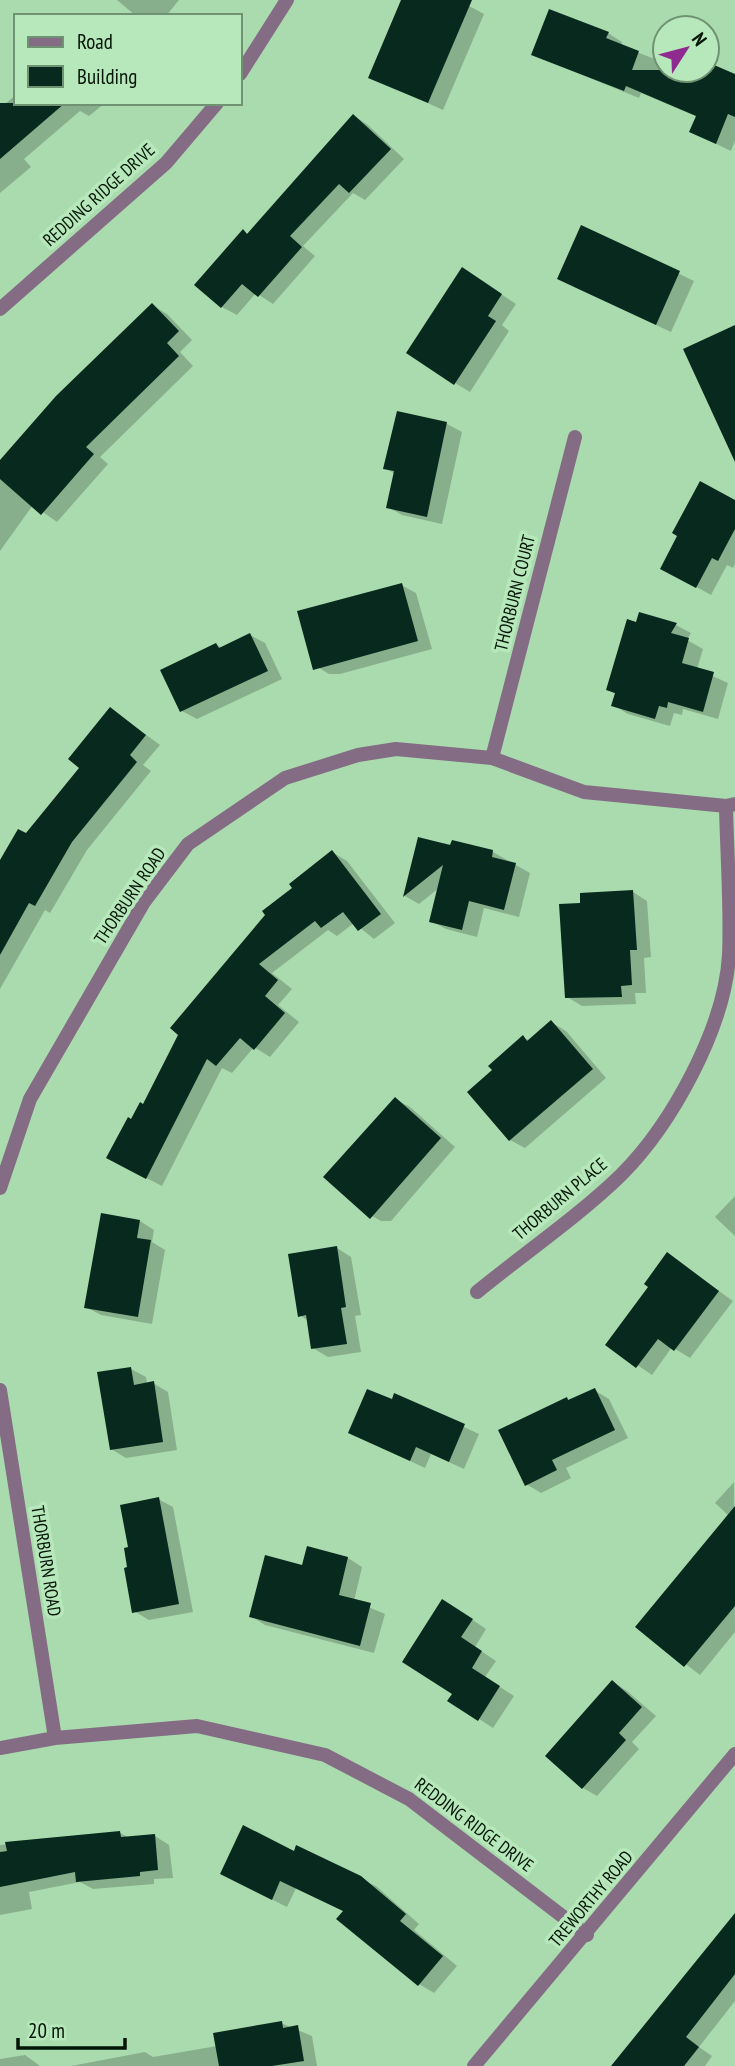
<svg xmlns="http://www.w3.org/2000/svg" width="735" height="2066" viewBox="0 0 735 2066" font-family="'PT Sans Narrow',sans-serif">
<rect width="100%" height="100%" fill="#aadbae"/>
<path fill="#0003" d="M 117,0 L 179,0 L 166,16 L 136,16 Z
M 403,0 L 458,0 L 484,14 L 443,110 L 370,77 Z
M 608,33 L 622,42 L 621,46 L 665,63 L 665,70 L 707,70 L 707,64 L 735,76 L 735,141 L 731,151 L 691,132 L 698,117 L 641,93 L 639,98 L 533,55 Z
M 16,95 L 16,103 L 105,103 L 89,116 L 80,111 L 24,159 L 31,167 L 0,193 L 0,108 Z
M 354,116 L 368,125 L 404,159 L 365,200 L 353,193 L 303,246 L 315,256 L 273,304 L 256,293 L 237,315 L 222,307 L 243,231 L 249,235 Z
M 582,227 L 694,281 L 671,332 L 574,287 Z
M 477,278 L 516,304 L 502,325 L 509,331 L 470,392 L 455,383 Z
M 152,305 L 167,314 L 192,340 L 180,352 L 193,366 L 100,457 L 108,464 L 57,522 L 33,505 L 0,551 L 0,463 Z
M 398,413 L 447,424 L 462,432 L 442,524 L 402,515 L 388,507 L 395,474 L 385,468 Z
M 735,502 L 735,564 L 733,568 L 727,565 L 711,595 L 662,568 Z
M 401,585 L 416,593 L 432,649 L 340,674 L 329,674 L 314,665 Z
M 640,614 L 676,625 L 691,633 L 687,640 L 703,649 L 697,669 L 728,683 L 718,719 L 683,709 L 682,715 L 674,713 L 670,726 L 628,714 L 613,705 L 616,694 L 608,690 Z
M 250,635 L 265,643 L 282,679 L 197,719 L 182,711 L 216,645 L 223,648 Z
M 111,709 L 160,745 L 143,765 L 151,771 L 87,850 L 50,913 L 45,910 L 0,989 L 0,864 L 82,768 Z
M 419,839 L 493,852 L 530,873 L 519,917 L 484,908 L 477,937 L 446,929 L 431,921 L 439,888 L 419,904 L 405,896 Z
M 332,852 L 347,861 L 395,923 L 374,939 L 354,923 L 337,936 L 328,930 L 272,973 L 292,989 L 278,1005 L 299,1022 L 270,1057 L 254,1047 L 232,1073 L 222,1068 L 162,1186 L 123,1166 L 132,1121 L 294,888 Z
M 633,892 L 647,901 L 651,957 L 644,958 L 646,993 L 635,993 L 636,1004 L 582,1006 L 567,997 L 582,904 Z
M 551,1022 L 566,1031 L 606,1078 L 525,1148 L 510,1140 L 494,1071 L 523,1037 L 530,1041 Z
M 395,1099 L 410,1107 L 455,1147 L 391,1221 L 381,1221 L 365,1212 Z
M 735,1196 L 735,1236 L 715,1217 Z
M 140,1221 L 154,1230 L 152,1242 L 165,1250 L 152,1324 L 101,1315 L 86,1307 Z
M 337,1248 L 351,1257 L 361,1315 L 355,1316 L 361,1352 L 328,1357 L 313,1348 L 309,1321 L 299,1315 Z
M 668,1255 L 733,1301 L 690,1358 L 672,1347 L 652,1375 L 608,1345 L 651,1287 Z
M 131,1369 L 146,1377 L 147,1384 L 153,1383 L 168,1392 L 177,1450 L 126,1458 L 111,1449 Z
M 594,1390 L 609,1399 L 628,1438 L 566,1468 L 571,1478 L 541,1493 L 526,1484 L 567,1399 L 570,1401 Z
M 395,1395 L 479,1434 L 464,1469 L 431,1454 L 425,1468 L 350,1433 L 392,1401 Z
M 734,1482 L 735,1632 L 700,1675 L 637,1627 L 729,1516 L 715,1503 Z
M 158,1499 L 173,1507 L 193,1612 L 149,1620 L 134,1611 L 131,1549 Z
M 308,1548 L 348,1558 L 362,1567 L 354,1601 L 385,1614 L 374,1653 L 265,1625 L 251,1616 L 303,1567 Z
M 458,1610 L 486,1629 L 475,1647 L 496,1661 L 485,1677 L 514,1696 L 493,1728 L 479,1719 L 454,1693 Z
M 613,1682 L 627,1691 L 656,1716 L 632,1742 L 639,1749 L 597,1796 L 583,1788 Z
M 120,1833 L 130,1838 L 155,1836 L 169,1845 L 173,1878 L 154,1879 L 154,1884 L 93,1889 L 80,1882 L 29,1892 L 32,1909 L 0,1915 L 0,1845 Z
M 295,1853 L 376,1886 L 419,1924 L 414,1930 L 457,1966 L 434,1993 L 419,1984 L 345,1912 L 296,1888 L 287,1907 L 237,1882 Z
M 735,1927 L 735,2001 L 699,2047 L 712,2056 L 705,2066 L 628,2066 Z
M 281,2023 L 312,2036 L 317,2066 L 71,2066 L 145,2052 L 153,2057 L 217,2046 Z
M 25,2055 L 40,2066 L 0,2066 L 0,2059 Z"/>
<path fill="#08291e" d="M 401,0 L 472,0 L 428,103 L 368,78 Z
M 549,9 L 609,32 L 606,38 L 639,51 L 632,70 L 707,70 L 707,62 L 735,74 L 735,117 L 728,114 L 716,144 L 689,132 L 696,116 L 626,86 L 624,91 L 531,55 Z
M 0,103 L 65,103 L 0,159 Z
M 353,114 L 391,149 L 349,193 L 339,184 L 290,236 L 302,247 L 258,297 L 242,284 L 221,308 L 194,285 L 243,229 L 247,234 Z
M 581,225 L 680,271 L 656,325 L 557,279 Z
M 462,267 L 502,294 L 488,316 L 496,321 L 454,385 L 406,353 Z
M 152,303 L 179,331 L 167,343 L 179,356 L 86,447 L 94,454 L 41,515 L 0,479 L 0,460 L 56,396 Z
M 735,325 L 735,462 L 683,349 Z
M 397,411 L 447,422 L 427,517 L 386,508 L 394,471 L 383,469 Z
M 700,481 L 735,500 L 735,529 L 718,561 L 712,558 L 696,588 L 660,569 L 677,536 L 672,533 Z
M 402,583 L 418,641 L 313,670 L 297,611 Z
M 639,612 L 677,623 L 671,633 L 689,638 L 682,663 L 714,672 L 703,712 L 668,702 L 667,708 L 659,706 L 655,719 L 611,706 L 615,693 L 606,690 L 627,619 L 636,622 Z
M 250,633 L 268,671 L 180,712 L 160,670 L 216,643 L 219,648 Z
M 110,707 L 146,735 L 130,755 L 137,762 L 72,842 L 35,906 L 29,903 L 0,955 L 0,860 L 18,829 L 26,833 L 79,768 L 68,759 Z
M 418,837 L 450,845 L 452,840 L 493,850 L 492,857 L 516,863 L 504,910 L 469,901 L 462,930 L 429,922 L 443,865 L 403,897 Z
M 332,850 L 381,914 L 358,931 L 343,912 L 321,928 L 315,921 L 259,964 L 278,980 L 265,996 L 285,1013 L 254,1050 L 240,1038 L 216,1066 L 207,1059 L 146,1179 L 106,1158 L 128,1117 L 131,1119 L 140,1102 L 143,1104 L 178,1035 L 170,1028 L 265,915 L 262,911 L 292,888 L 289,884 Z
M 633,890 L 637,950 L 630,950 L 632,985 L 621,986 L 622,997 L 565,998 L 559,904 L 580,903 L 580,893 Z
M 551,1020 L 593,1069 L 509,1141 L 467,1092 L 492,1070 L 488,1066 L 523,1035 L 527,1041 Z
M 395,1097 L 441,1138 L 370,1219 L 323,1177 Z
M 101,1213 L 140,1220 L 137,1238 L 151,1240 L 138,1317 L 84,1308 Z
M 337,1246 L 346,1307 L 341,1308 L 347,1344 L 311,1349 L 306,1315 L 298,1317 L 288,1254 Z
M 667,1252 L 719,1291 L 674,1351 L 658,1339 L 636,1368 L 605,1345 L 648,1287 L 644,1284 Z
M 131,1367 L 134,1385 L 154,1381 L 163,1442 L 110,1450 L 97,1372 Z
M 595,1388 L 615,1430 L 552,1460 L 557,1470 L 525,1486 L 498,1430 L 567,1397 L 568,1400 Z
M 367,1389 L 392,1399 L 394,1393 L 465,1424 L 449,1462 L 416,1447 L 410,1461 L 348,1433 Z
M 159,1497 L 179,1604 L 132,1613 L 124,1568 L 127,1567 L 124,1548 L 128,1547 L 120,1505 Z
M 735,1506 L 735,1606 L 684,1667 L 635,1627 Z
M 307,1546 L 348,1557 L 339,1595 L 371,1603 L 360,1646 L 249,1617 L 265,1555 L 302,1565 Z
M 442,1599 L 473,1619 L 461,1637 L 482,1651 L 472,1668 L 500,1686 L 478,1721 L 447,1701 L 452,1694 L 402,1662 Z
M 612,1680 L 642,1707 L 619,1733 L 626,1740 L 582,1789 L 545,1756 Z
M 243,1825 L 294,1851 L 296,1845 L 361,1876 L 406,1914 L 400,1921 L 443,1956 L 418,1986 L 336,1919 L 343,1911 L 280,1881 L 272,1900 L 220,1874 Z
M 120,1831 L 121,1837 L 155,1834 L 158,1870 L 140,1872 L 140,1876 L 76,1882 L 75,1872 L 0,1887 L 0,1852 L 7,1851 L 5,1842 Z
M 735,1913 L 735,1974 L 686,2037 L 699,2047 L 684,2066 L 611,2066 Z
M 282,2021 L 283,2028 L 298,2025 L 304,2061 L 272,2066 L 219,2066 L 213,2033 Z"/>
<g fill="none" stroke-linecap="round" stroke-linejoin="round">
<path stroke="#856c85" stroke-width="14" d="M 240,74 L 287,0
M 0,309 L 166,163 L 217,103
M 492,758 L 575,437
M 0,1188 L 30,1099 L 144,902 L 188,844 L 285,778 L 358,755 L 396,749 L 492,758 L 584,792 L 726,806 L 735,804
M 477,1292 C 522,1255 580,1215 621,1175 C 672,1124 725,1027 729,955 C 731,906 727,855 726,806
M 0,1390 L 55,1738
M 0,1748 L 55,1738 L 197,1726 L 325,1755 L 409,1799 L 587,1935
M 474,2066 L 735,1754"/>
</g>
<g text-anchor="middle" stroke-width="7" stroke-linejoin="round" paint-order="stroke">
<g font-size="18" fill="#031405" stroke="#b7e8bb">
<text transform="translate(99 195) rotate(-42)" y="6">REDDING RIDGE DRIVE</text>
<text transform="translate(515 593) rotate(-76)" y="6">THORBURN COURT</text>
<text transform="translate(130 896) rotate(-56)" y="6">THORBURN ROAD</text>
<text transform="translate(560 1199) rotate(-40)" y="6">THORBURN PLACE</text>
<text transform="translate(46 1561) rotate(81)" y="6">THORBURN ROAD</text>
<text transform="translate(474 1825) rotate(37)" y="6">REDDING RIDGE DRIVE</text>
<text transform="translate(591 1899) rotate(-50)" y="6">TREWORTHY ROAD</text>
</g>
</g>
<rect x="14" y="14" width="228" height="91" fill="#b7e8bb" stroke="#6f9372" stroke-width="2"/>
<rect x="28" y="37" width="35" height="10" fill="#856c85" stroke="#6f9372" stroke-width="2"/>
<text x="77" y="49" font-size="21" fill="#031405">Road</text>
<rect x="28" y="66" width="35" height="21" fill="#08291e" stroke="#6f9372" stroke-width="2"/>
<text x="77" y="84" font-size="21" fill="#031405">Building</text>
<g transform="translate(686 49) rotate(54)"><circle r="33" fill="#b7e8bb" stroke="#6f9372" stroke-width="2"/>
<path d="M0-5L12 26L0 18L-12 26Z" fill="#8e2a90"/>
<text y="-10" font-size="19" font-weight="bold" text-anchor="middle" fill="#031405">N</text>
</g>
<path d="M18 2038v10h107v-10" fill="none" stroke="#031405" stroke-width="3.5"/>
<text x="28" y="2038" font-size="21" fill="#031405" stroke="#b7e8bb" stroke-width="5" paint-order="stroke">20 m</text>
</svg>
